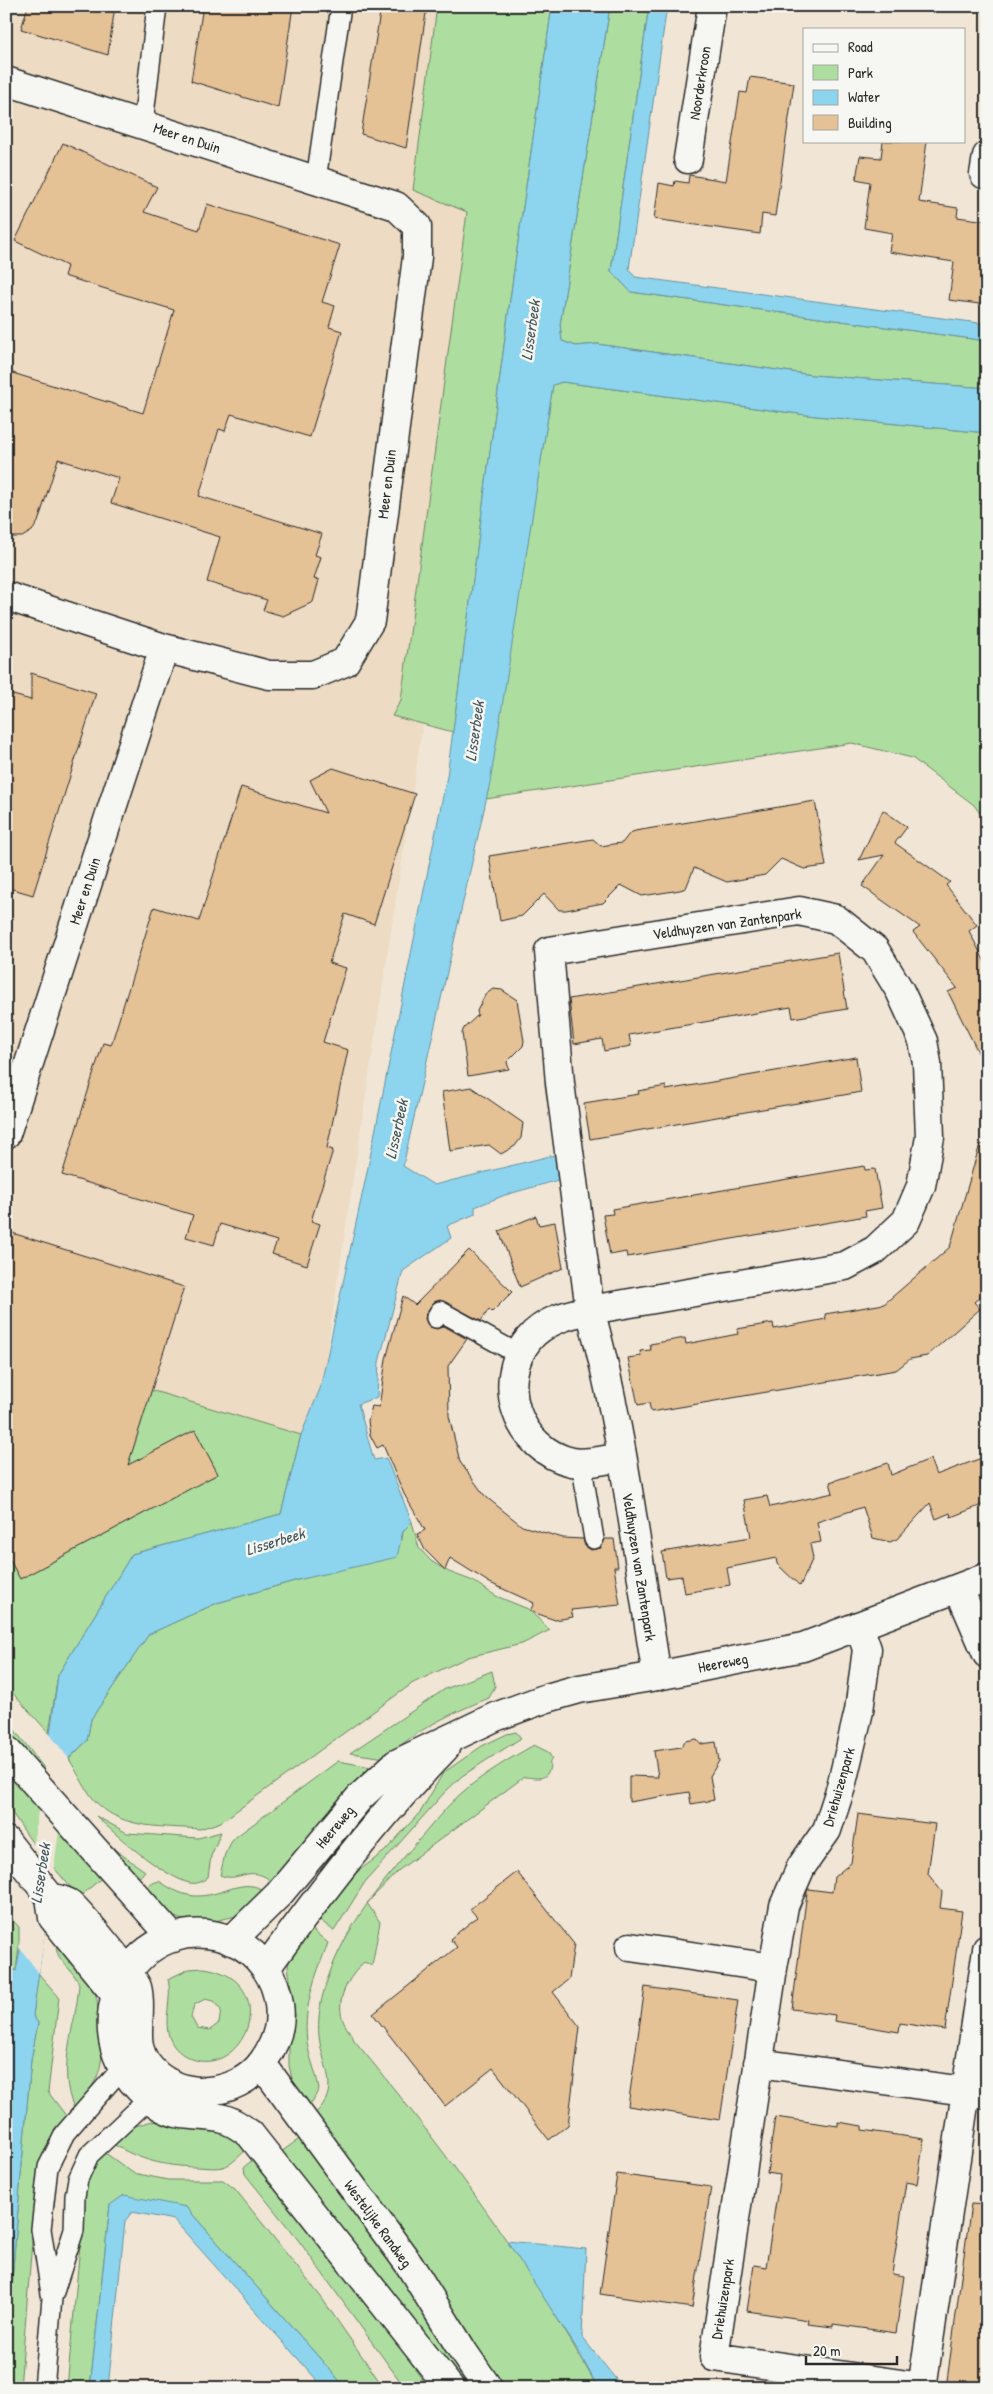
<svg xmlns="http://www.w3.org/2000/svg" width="993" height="2394" viewBox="0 0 993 2394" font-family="'Patrick Hand',sans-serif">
<rect width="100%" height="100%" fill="#f1e6d6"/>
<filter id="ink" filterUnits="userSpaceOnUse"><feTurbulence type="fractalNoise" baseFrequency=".02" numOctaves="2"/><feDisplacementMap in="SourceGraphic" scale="10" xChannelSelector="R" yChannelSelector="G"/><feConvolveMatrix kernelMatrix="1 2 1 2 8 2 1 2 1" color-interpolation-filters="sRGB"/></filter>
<g filter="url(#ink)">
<path fill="#eddbc3" d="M 6,6 L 520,6 L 497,239 L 301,1520 L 123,1587 L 49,1733 L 6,1686 Z"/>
<path fill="#adde9f" stroke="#6c8465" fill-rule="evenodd" d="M 437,6 L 552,6 L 514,270 L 453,732 L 392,716 L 401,700 L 467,212 L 413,190 Z
M 610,6 L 649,6 L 611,271 L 631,292 L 987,341 L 987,388 L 812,375 L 597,344 L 576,346 L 562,341 L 560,325 Z
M 562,382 L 807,415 L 987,433 L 987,823 L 974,805 L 912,758 L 852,743 L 486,799 L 553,385 Z
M 147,1389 L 301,1435 L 281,1514 L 132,1554 L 58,1675 L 49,1733 L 6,1686 L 6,1552 L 119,1474 Z
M 412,1522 L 419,1548 L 431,1561 L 449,1572 L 473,1581 L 496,1596 L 528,1609 L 550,1630 L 522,1644 L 468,1657 L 413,1683 L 221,1822 L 200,1829 C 165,1826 125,1830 98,1804 C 86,1792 78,1773 69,1759 L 87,1741 L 91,1719 L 149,1634 L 217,1603 L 298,1580 L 402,1540 L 403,1531 Z
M 492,1671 L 495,1686 L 489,1698 C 452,1713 415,1730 386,1758 L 350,1753 L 445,1689 Z
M 6,1719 L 86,1822 L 118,1852 L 145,1871 L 135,1882 L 6,1737 Z
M 516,1732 L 521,1738 L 462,1776 L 444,1793 L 365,1882 L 334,1931 L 316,1917 L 344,1882 L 385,1851 L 421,1811 L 443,1773 L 482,1746 L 507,1734 Z
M 534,1745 L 548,1752 L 552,1759 C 548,1763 551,1765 549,1770 C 545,1782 533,1777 524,1777 L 399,1870 L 367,1903 L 380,1922 L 372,1966 L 364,1962 C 348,1978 334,2000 344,2023 C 347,2029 352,2034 354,2040 C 445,2149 529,2264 598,2388 L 503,2388 L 310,2118 C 341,2093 326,2074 320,2043 C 317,2027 319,2009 323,1994 C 339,1934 378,1887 418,1841 C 433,1824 447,1805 464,1791 C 485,1773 509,1759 534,1745 Z
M 338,1761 L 377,1768 L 274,1883 C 249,1862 240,1884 220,1875 L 225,1854 L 233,1839 Z
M 6,1767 L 103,1877 L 79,1897 L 31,1841 L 6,1804 Z
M 96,1816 L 127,1833 L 198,1838 L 221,1832 L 211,1856 L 208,1877 C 201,1883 195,1885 186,1882 C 158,1872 117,1836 96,1816 Z
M 159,1881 C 170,1889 186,1897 199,1896 C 226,1895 243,1876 267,1892 L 236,1916 L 207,1923 L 183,1920 L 169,1915 L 142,1891 L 150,1884 Z
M 6,1913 L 19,1927 L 19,1947 L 16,1971 L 6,1964 Z
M 308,1926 L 328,1943 C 315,1977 301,2011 308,2048 C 311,2062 317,2075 319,2089 L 312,2102 L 303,2108 L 297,2099 L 289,2066 L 289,2044 L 295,2016 L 288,1966 L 291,1954 Z
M 62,1942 C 72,1957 84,1971 92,1986 C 98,1996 98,2009 99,2020 C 104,2062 105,2076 74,2108 C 56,2068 76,2027 79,1985 C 75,1970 57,1962 56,1947 Z
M 204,1968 C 283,1979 246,2078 192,2059 C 182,2055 174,2049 170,2039 C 162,2021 173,1998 168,1979 L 189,1969 ZM 205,1999 L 213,2001 L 221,2010 L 219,2023 L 210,2030 L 197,2028 L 191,2017 L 194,2005 Z
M 38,1973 L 59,1997 L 48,2092 L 67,2117 L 50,2140 L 38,2169 L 20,2388 L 6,2388 L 6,2348 L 31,2060 L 38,2023 L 33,2016 Z
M 152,2121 L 216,2130 L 227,2133 L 248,2148 C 240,2155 233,2164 223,2167 C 214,2169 204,2167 195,2167 C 164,2166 139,2160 113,2144 L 132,2127 Z
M 302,2137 L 374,2231 L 479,2388 L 466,2388 L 281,2152 Z
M 104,2152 L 133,2173 L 168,2180 L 223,2180 L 235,2189 L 321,2297 L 384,2388 L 346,2388 L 186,2207 L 110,2205 L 90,2388 L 67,2388 L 84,2201 L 91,2167 Z
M 256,2157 L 389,2329 L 428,2388 L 405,2388 L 299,2241 L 245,2174 L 244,2167 Z"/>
<path fill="#8dd5ee" stroke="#6691a0" d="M 552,6 L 610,6 L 560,325 L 562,341 L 576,346 L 597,344 L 812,375 L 987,388 L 987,433 L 807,415 L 562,382 L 553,385 L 490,783 L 403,1166 L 434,1185 L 558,1154 L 562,1179 L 505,1195 L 475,1207 L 475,1214 L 447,1226 L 451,1238 L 403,1271 L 379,1362 L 377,1397 L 358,1404 L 374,1460 L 386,1458 L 412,1522 L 403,1531 L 397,1557 L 298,1580 L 217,1603 L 149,1634 L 91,1719 L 87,1741 L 67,1760 L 33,2016 L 38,2023 L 31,2060 L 6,2348 L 6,1964 L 16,1971 L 21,1945 L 58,1675 L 132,1554 L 281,1514 L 301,1435 L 320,1389 L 366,1177 L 447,776 L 514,270 Z
M 649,6 L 667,6 L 629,269 L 635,277 L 987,324 L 987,341 L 631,292 L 611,271 Z
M 124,2195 L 186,2207 L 346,2388 L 324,2388 L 174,2220 L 132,2212 L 125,2221 L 108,2388 L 90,2388 L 110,2205 Z
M 507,2241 L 586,2249 L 582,2337 L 623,2388 L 598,2388 L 579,2352 Z"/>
<path fill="#f1e6d6" d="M 49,1733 L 69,1759 L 39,1973 L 19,1947 Z"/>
<path fill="#e5c196" stroke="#2b2b2b" d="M 28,6 L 115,6 L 108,55 L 21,29 Z
M 203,6 L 293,6 L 278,108 L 191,81 Z
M 381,6 L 427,6 L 406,148 L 361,134 Z
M 750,77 L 794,83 L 775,216 L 762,214 L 760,234 L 654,219 L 659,183 L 674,186 L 675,181 L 688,183 L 689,175 L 726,181 L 740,92 L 747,93 Z
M 883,141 L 927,141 L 919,202 L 958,208 L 957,217 L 987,221 L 987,305 L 949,300 L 954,262 L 889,252 L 892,233 L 864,228 L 870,182 L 856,179 L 860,156 L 881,158 Z
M 63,143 L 157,187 L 144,212 L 199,230 L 207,204 L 340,245 L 322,302 L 335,306 L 329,327 L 342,331 L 310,437 L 231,414 L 225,431 L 219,429 L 199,496 L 322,534 L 315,555 L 321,557 L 314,579 L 319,580 L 313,602 L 283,616 L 263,610 L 267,600 L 207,582 L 220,537 L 111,503 L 119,478 L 58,459 L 38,522 L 32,531 L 22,537 L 6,537 L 6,371 L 143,413 L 174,310 L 64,276 L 67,266 L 15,241 Z
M 31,673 L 96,693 L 33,895 L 6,887 L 6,693 L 31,700 Z
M 333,768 L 415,794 L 374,924 L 345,914 L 329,963 L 346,968 L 323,1042 L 348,1050 L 327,1148 L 333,1150 L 311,1221 L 320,1224 L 307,1265 L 272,1254 L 277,1241 L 220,1224 L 214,1245 L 186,1237 L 193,1215 L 62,1175 L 103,1043 L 111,1045 L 154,907 L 199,921 L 241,787 L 326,813 L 310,780 Z
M 815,801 L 826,866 L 804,869 L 781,859 L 765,875 L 727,882 L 694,868 L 686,888 L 680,890 L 642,896 L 621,885 L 603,903 L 566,910 L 559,910 L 544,894 L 522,916 L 500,921 L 489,856 L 593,839 L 601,846 L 613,844 L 622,843 L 630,833 L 635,831 Z
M 883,810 L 907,827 L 895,843 L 950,882 L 946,885 L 977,925 L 969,931 L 987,966 L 987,1070 L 948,992 L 957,988 L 913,932 L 920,927 L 862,886 L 884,855 L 859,860 Z
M 838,953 L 847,1009 L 793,1018 L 791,1007 L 629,1035 L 631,1046 L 604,1051 L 602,1039 L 574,1044 L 569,999 Z
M 493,989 L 502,990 L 517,1000 L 524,1041 L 523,1046 L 507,1062 L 509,1069 L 468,1076 L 462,1033 L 464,1028 L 478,1015 L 477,1011 L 485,995 Z
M 856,1057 L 861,1092 L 590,1139 L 584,1103 L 639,1094 L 638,1091 L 666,1086 L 666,1090 Z
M 471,1087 L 523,1123 L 521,1138 L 515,1146 L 501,1154 L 489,1145 L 450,1151 L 442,1092 Z
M 980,1144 L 987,1145 L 987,1291 L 974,1302 L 980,1309 L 927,1356 L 910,1359 L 896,1370 L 767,1392 L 651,1412 L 649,1403 L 638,1405 L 628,1358 L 641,1356 L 640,1351 L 651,1350 L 650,1344 L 685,1338 L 686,1344 L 738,1334 L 737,1329 L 773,1323 L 774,1329 L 826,1319 L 825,1314 L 884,1304 L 950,1247 Z
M 864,1166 L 865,1170 L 875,1169 L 882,1208 L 865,1211 L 866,1216 L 627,1257 L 626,1252 L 610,1255 L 603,1215 L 613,1214 L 612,1209 Z
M 536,1216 L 539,1225 L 555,1222 L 563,1268 L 520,1287 L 499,1231 Z
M 6,1231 L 184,1287 L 128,1465 L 195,1430 L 218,1474 L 20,1579 L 6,1553 Z
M 469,1250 L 512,1292 L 492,1312 L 489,1309 L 481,1321 L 440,1300 L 434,1302 L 426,1313 L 425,1319 L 430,1327 L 437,1329 L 444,1326 L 467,1339 L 448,1366 L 449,1416 L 460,1462 L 485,1496 L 522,1526 L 563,1538 L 583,1539 L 585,1546 L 591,1550 L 601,1548 L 605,1539 L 614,1539 L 618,1567 L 614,1567 L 620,1605 L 571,1610 L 573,1617 L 555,1620 L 530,1611 L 534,1603 L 490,1583 L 450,1558 L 445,1570 L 425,1550 L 417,1534 L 425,1530 L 404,1494 L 383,1445 L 377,1448 L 370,1435 L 368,1421 L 372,1406 L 379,1407 L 386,1359 L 403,1296 L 415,1305 Z
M 987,1456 L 987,1503 L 951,1517 L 950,1513 L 936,1519 L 930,1503 L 897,1539 L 890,1542 L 873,1538 L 863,1507 L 817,1522 L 821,1542 L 810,1544 L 813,1558 L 800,1586 L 777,1564 L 776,1558 L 727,1568 L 730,1585 L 702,1590 L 685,1593 L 682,1576 L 666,1578 L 662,1552 L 751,1537 L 744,1500 L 767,1496 L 770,1507 L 833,1493 L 830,1482 L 888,1463 L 891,1475 L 930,1459 L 936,1475 Z
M 697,1739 L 701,1744 L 716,1742 L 719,1761 L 710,1776 L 714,1800 L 691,1804 L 689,1792 L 629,1802 L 629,1776 L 658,1777 L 654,1751 L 681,1747 L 685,1741 Z
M 858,1814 L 935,1824 L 928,1874 L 942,1892 L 940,1908 L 962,1911 L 945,2030 L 900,2023 L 899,2032 L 834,2021 L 835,2015 L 792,2009 L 807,1892 L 808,1889 L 832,1892 L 834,1877 L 851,1863 Z
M 517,1872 L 574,1944 L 569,1979 L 553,1992 L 580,2027 L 568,2125 L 549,2140 L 493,2068 L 445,2106 L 373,2014 L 457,1947 L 450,1939 L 477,1917 L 470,1909 Z
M 645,1987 L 738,2000 L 720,2120 L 628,2106 Z
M 775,2117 L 838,2126 L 838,2122 L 862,2126 L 862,2130 L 924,2139 L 917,2184 L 906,2182 L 892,2274 L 904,2276 L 896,2333 L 833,2324 L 833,2327 L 808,2324 L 809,2320 L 747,2311 L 754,2265 L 766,2267 L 780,2175 L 767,2173 Z
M 617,2174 L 711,2187 L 692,2308 L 600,2294 Z
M 971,2204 L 987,2205 L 987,2388 L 946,2388 Z"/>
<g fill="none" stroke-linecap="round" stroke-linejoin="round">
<g stroke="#2b2b2b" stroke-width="22">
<path id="lane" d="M 143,123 L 157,6
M 316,180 L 341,6
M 436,1318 L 440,1311 L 518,1354
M 581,1462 L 594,1539
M 51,2294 L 41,2229 L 48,2167 L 65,2133 L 123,2067
M 44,2388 L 52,2298 L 74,2230 L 75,2196 L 78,2179 L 89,2155 L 150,2098"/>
</g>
<g stroke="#2b2b2b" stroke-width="31">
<path id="street" d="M 6,81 L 396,206 L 417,226 L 417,257 L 370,621 L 345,662 L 313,675 L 269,675 L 164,648 L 6,596
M 688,159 L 712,6
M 984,174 L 987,156
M 6,1134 L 164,648
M 622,1457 C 607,1459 586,1465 572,1462 C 517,1450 494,1381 529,1339 C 544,1321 568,1314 590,1310 L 560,1083 L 549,951 L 799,911 L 836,919 L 875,950 L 900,991 L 923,1041 L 927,1063 L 930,1137 L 921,1186 L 906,1221 L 875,1250 L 845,1266 L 590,1310 C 623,1429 637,1554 657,1676
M 959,1589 L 987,1654
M 630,1947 L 773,1968 L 714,2357 L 922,2387
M 773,1968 L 784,1906 L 801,1867 L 827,1830 L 841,1787 L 859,1711 L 867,1649 L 859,1626
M 758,2063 L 987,2094
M 922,2388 L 987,1949"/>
</g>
<g stroke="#2b2b2b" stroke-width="31">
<path id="secondary" d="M 231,1941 L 279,1894 L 360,1797 L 396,1764 L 495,1717 L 547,1698 L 579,1689 L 657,1676 L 803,1647 L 987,1577
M 266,1968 C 322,1891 379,1816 445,1748"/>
</g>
<g stroke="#2b2b2b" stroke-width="31">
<path id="primary" d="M 6,1750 L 173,1938
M 6,1841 L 50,1897 L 53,1918 L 115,1994
M 50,1897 C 56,1899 65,1900 70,1904 C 80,1913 135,1978 137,1987 C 144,2013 130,2039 146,2063 C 174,2102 237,2100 264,2060 C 276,2043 282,2024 279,2004 C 276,1977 258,1952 233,1941 C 147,1905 74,2009 133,2082 C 145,2096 162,2112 182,2114 C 196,2116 211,2115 224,2119 C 234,2122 242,2128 250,2134 L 450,2388
M 262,2064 L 409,2264 L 464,2353 L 488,2388"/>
</g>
<use href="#lane" stroke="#f6f6f2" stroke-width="19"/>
<use href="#street" stroke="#f6f6f2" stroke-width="28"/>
<use href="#secondary" stroke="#f6f6f2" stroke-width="28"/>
<use href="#primary" stroke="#f6f6f2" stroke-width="28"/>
</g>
</g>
<g text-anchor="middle" stroke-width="5" stroke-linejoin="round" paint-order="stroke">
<g font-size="15" fill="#2b2b2b" stroke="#f6f6f2">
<text transform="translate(700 83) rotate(-81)" y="5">Noorderkroon</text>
<text transform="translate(187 138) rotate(18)" y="5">Meer en Duin</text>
<text transform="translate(387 484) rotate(-83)" y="5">Meer en Duin</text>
<text transform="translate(85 891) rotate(-72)" y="5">Meer en Duin</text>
<text transform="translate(727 924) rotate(-8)" y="5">Veldhuyzen van Zantenpark</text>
<text transform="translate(639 1567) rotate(81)" y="5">Veldhuyzen van Zantenpark</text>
<text transform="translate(723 1663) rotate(-11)" y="5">Heereweg</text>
<text transform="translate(839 1787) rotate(-74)" y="5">Driehuizenpark</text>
<text transform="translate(335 1827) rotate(-50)" y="5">Heereweg</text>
<text transform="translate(378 2224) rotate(54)" y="5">Westelijke Randweg</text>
<text transform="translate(723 2299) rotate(-81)" y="5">Driehuizenpark</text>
</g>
<g font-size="16" font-style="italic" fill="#44565c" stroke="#f6f6f2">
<text transform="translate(530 330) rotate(-82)" y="6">Lisserbeek</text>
<text transform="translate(474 731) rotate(-82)" y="6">Lisserbeek</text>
<text transform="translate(396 1129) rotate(-78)" y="6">Lisserbeek</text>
<text transform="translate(275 1541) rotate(-17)" y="6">Lisserbeek</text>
<text transform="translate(40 1873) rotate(-81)" y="6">Lisserbeek</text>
</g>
</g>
<rect width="993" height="2394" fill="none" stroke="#f6f6f2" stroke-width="25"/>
<rect x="12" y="12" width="968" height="2369" fill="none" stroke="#2b2b2b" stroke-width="2" filter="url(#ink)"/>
<rect x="803" y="28" width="162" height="115" fill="#f6f6f2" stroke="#a5a5a2"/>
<rect x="813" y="44" width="25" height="8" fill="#f6f6f2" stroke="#a5a5a2"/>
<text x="848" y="52" font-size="15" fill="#2b2b2b">Road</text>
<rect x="813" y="65" width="25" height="15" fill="#adde9f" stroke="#a5a5a2"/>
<text x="848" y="78" font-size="15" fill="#2b2b2b">Park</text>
<rect x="813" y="90" width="25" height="15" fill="#8dd5ee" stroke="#a5a5a2"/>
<text x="848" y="102" font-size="15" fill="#2b2b2b">Water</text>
<rect x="813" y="115" width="25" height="15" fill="#e5c196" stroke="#a5a5a2"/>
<text x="848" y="128" font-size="15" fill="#2b2b2b">Building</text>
<path d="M806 2356v8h91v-8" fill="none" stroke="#2b2b2b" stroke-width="2.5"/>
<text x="813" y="2356" font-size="15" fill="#2b2b2b" stroke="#f6f6f2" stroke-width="4" paint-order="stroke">20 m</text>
</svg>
